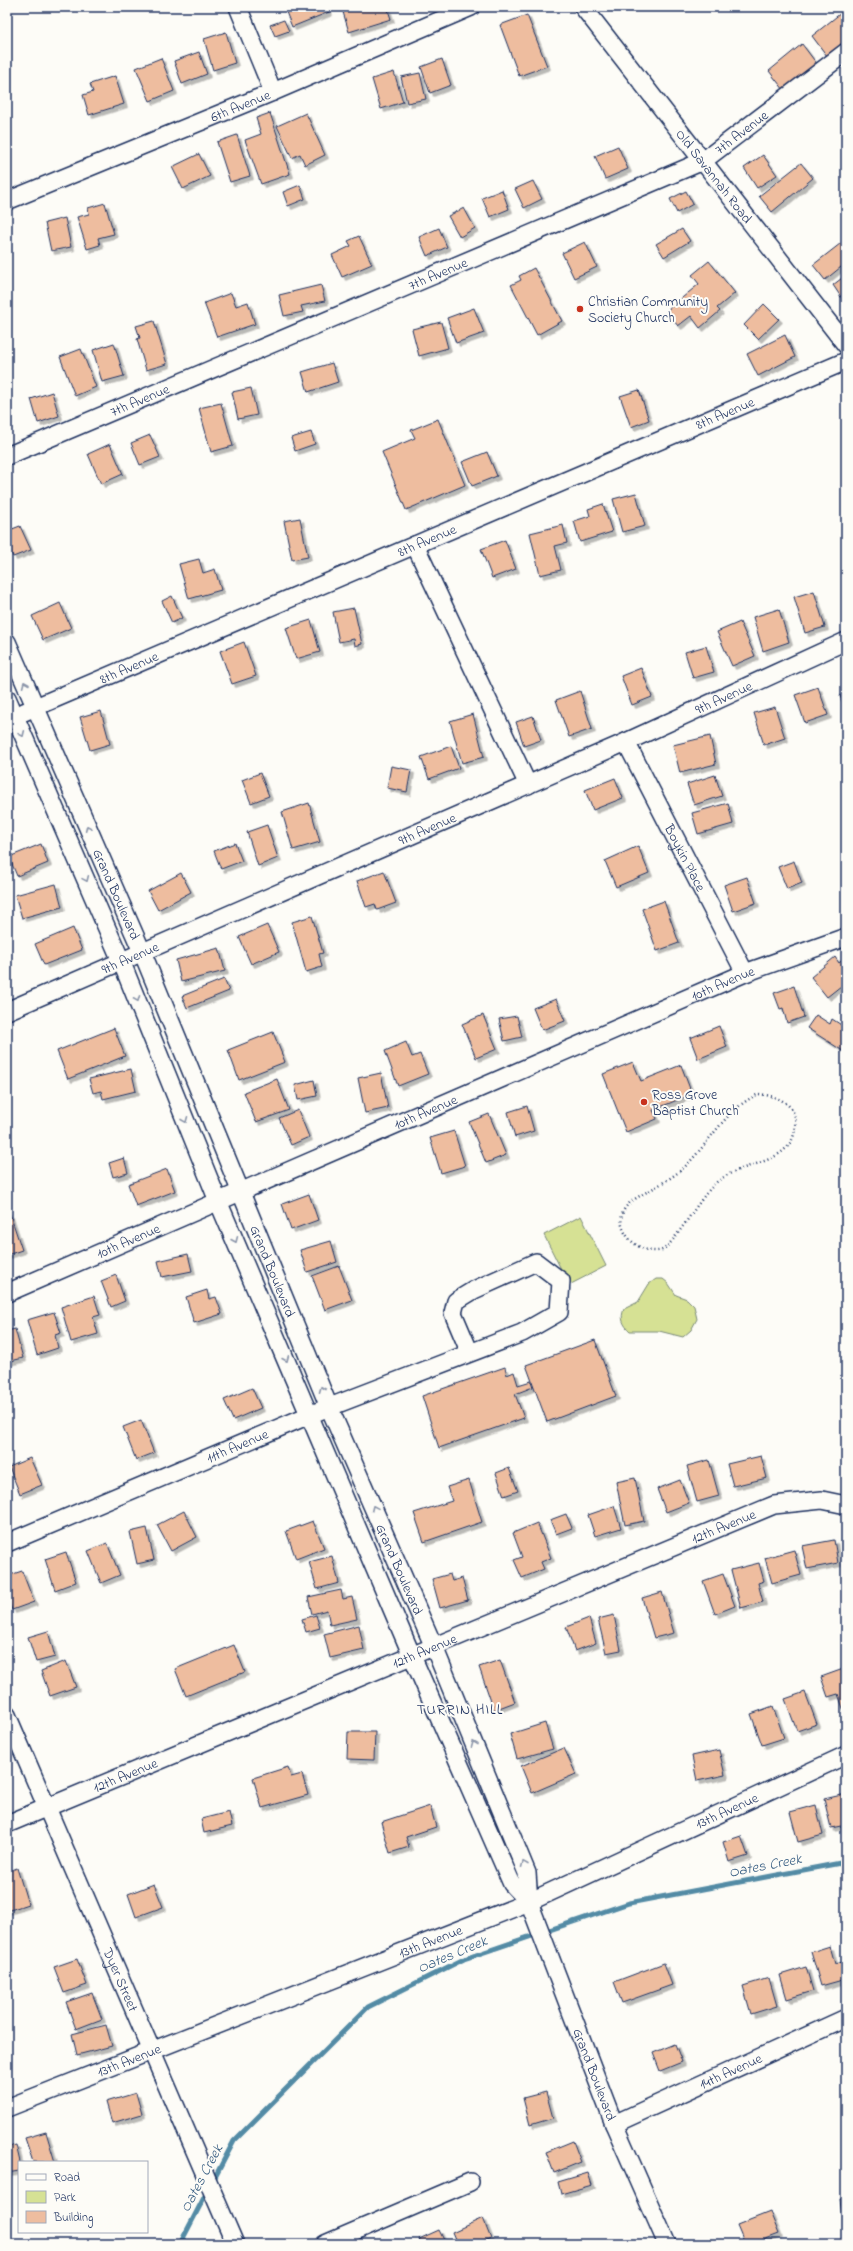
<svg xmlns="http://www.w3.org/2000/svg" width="853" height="2251" viewBox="0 0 853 2251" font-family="'Indie Flower',sans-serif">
<defs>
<filter id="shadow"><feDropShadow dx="3.5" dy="3.5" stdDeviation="0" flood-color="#0004"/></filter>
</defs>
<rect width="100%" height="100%" fill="#fdfcf7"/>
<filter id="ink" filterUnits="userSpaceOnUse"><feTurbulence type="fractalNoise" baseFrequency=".025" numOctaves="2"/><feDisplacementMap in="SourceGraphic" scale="8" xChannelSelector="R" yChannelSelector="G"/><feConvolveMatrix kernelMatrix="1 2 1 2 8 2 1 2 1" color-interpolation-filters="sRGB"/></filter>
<g filter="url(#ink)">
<path fill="#d6e194" stroke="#788879" d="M 581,1216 L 606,1266 L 569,1285 L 544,1235 Z
M 656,1279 L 663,1279 L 668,1283 L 676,1295 L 687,1299 L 694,1306 L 697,1319 L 691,1330 L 683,1337 L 659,1331 L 630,1331 C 623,1325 620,1318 624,1309 L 638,1302 L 649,1284 Z"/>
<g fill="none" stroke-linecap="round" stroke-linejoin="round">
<path stroke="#538ba5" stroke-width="5" d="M 213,2181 L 234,2141 L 368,2007 L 464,1959 L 629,1903 L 846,1862
M 180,2244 L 208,2190"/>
</g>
<path fill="#eebd9f" stroke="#1b2f5e" filter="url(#shadow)" d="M 284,7 L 327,7 L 329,12 L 292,27 Z
M 361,7 L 387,7 L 391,19 L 349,32 L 343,12 Z
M 846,9 L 846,41 L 827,56 L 812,36 Z
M 527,15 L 547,66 L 519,76 L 500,25 Z
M 284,20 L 289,31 L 275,36 L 270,25 Z
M 226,32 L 235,63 L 213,70 L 204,39 Z
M 802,44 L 817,64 L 784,90 L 769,71 Z
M 199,52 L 207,74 L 182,84 L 174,61 Z
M 161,58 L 174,91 L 150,101 L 136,68 Z
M 442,59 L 451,85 L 430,93 L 421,67 Z
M 394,72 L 403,102 L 381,109 L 372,79 Z
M 420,73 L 426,99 L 407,103 L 401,77 Z
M 115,76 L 124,104 L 89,115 L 83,95 L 93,92 L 90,84 Z
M 270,113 L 290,174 L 261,184 L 245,140 L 261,134 L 256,118 Z
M 306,113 L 325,155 L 305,165 L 300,154 L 292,158 L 277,126 Z
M 237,135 L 250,176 L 230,182 L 217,142 Z
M 618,146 L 628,169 L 605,179 L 595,156 Z
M 199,154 L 210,176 L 183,189 L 172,167 Z
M 763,155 L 777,175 L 757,188 L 744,168 Z
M 801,163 L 813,178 L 772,212 L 759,196 Z
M 533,181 L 542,199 L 524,208 L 515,189 Z
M 300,185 L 305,199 L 288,206 L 283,192 Z
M 502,190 L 509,209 L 490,217 L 482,198 Z
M 686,191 L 693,204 L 677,213 L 670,199 Z
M 105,203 L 114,234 L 98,238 L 100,245 L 87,249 L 77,217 L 89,214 L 88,208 Z
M 464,208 L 475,228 L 460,237 L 448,216 Z
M 65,218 L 71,247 L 51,251 L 45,223 Z
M 439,228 L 447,247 L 427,256 L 419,237 Z
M 682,229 L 690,241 L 664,257 L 656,244 Z
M 359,236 L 372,264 L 342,277 L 332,255 L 351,246 L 348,241 Z
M 845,240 L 846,263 L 825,280 L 813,265 Z
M 585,242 L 597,267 L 574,278 L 562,253 Z
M 709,261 L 735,293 L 717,308 L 720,311 L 700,328 L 691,316 L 678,326 L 666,311 L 699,284 L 692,275 Z
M 534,268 L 562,321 L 537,335 L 511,285 L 521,280 L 519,276 Z
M 846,275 L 846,298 L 843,300 L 833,285 Z
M 321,285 L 325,301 L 301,306 L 303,312 L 284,316 L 279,295 Z
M 231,293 L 236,306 L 248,302 L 255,324 L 217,337 L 204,303 Z
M 764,304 L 779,319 L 758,339 L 744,325 Z
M 474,308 L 484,333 L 456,343 L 447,318 Z
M 154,321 L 167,364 L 146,370 L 137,339 L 140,338 L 136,326 Z
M 441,322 L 448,348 L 419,356 L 412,329 Z
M 785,335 L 795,357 L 758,376 L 747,354 Z
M 114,343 L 124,376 L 102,382 L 93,350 Z
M 81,349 L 96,387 L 75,396 L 60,357 Z
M 332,363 L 338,382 L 308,392 L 302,372 Z
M 251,388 L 257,415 L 238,419 L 232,392 Z
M 639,390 L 649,420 L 631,427 L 620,396 Z
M 52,392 L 59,416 L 38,423 L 31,399 Z
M 221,403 L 233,446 L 211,452 L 199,408 Z
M 438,419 L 465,485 L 406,510 L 382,452 L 415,438 L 411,430 Z
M 311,432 L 315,444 L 295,451 L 291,438 Z
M 150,435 L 160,457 L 140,465 L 131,443 Z
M 110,444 L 123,474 L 101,484 L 88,454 Z
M 487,452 L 497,476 L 472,486 L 462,462 Z
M 636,493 L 645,526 L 622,532 L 613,499 Z
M 603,504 L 612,532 L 580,542 L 574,521 L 590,516 L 588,509 Z
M 300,518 L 308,557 L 292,560 L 284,521 Z
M 563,525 L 567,543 L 555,546 L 561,570 L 540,575 L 530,533 Z
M 20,526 L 31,550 L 13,557 L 7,543 L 7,531 Z
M 505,540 L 516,569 L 492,578 L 481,549 Z
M 199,559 L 203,573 L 215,569 L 221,590 L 189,599 L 179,564 Z
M 814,591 L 825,627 L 805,633 L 794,597 Z
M 172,596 L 182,618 L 172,623 L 162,601 Z
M 60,603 L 71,628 L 43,640 L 32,616 Z
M 354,608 L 362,644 L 355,646 L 354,639 L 339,642 L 333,612 Z
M 779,609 L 789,642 L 763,651 L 753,617 Z
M 311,620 L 320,652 L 296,659 L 286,628 Z
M 740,622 L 755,656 L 732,666 L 717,632 Z
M 244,642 L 256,676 L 232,684 L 220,651 Z
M 706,646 L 714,672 L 693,678 L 685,652 Z
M 641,668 L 652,697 L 632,705 L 621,676 Z
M 818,687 L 828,715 L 805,723 L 795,695 Z
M 580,691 L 592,729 L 569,737 L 556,700 Z
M 846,694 L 846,712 L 840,696 Z
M 775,707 L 785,738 L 764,745 L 754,713 Z
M 101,711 L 110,744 L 90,750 L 80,717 Z
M 473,714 L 484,757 L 462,763 L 450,721 Z
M 533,716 L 541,740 L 524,746 L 516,722 Z
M 710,736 L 716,764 L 680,773 L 673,745 Z
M 451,746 L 459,768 L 429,779 L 421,757 Z
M 391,766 L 411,770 L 407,792 L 387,788 Z
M 260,773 L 269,796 L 251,803 L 242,780 Z
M 715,775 L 722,796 L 694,805 L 687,784 Z
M 615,778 L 623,798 L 593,810 L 585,790 Z
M 309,803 L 320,842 L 293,850 L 282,812 Z
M 728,803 L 733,824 L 698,834 L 692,813 Z
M 267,825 L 278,858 L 258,866 L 247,832 Z
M 235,843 L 242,861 L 221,869 L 214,851 Z
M 41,844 L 48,863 L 17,876 L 9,857 Z
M 638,846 L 649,873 L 616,887 L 605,861 Z
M 794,861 L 802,883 L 787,889 L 778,867 Z
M 384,871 L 396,903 L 377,910 L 375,904 L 366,907 L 357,881 Z
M 181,873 L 191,892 L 158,910 L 148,891 Z
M 747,877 L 756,903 L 733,911 L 724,885 Z
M 56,884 L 62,907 L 22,918 L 15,895 Z
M 664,901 L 679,943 L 657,951 L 642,909 Z
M 312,916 L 323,953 L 319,954 L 322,967 L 306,972 L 292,922 Z
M 267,925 L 279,952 L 251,964 L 239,937 Z
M 73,928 L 82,950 L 44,965 L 35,944 Z
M 219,948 L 225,971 L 181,982 L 176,960 Z
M 835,957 L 839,963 L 846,957 L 846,982 L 827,997 L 811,977 Z
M 224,979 L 229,991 L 187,1008 L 182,996 Z
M 794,986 L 804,1017 L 787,1023 L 783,1008 L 780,1009 L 774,993 Z
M 556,999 L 565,1021 L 542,1030 L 533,1008 Z
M 483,1015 L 497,1049 L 476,1058 L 462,1024 Z
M 816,1015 L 830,1024 L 832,1019 L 846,1028 L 846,1053 L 807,1028 Z
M 517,1016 L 522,1037 L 504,1041 L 499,1019 Z
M 719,1026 L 727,1047 L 698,1059 L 690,1038 Z
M 114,1028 L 125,1056 L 68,1079 L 57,1051 Z
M 273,1032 L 285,1062 L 239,1080 L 228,1050 Z
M 406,1042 L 412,1057 L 420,1054 L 428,1074 L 398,1086 L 385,1051 Z
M 633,1062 L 641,1081 L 681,1065 L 692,1094 L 653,1110 L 657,1119 L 626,1132 L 603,1074 Z
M 131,1069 L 136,1091 L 103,1099 L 101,1091 L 93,1093 L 89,1079 Z
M 381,1073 L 388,1108 L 365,1113 L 358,1078 Z
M 277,1079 L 289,1110 L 256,1122 L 244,1092 Z
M 314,1080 L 317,1096 L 298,1100 L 295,1085 Z
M 527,1106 L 534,1131 L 515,1137 L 508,1112 Z
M 298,1110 L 309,1137 L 291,1145 L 279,1118 Z
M 489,1114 L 506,1155 L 486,1163 L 469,1122 Z
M 454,1131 L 465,1166 L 441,1173 L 430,1138 Z
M 124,1158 L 128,1173 L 113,1177 L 109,1163 Z
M 167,1169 L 175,1191 L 136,1206 L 128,1184 Z
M 309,1194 L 318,1220 L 291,1230 L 282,1204 Z
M 10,1214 L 22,1250 L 7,1255 L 7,1215 Z
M 331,1241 L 337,1262 L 307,1272 L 300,1250 Z
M 188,1254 L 192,1271 L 162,1277 L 158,1261 Z
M 339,1266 L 352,1300 L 325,1310 L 312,1276 Z
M 116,1275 L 125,1301 L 111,1307 L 101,1281 Z
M 207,1290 L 209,1299 L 216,1297 L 222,1314 L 194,1323 L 186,1297 Z
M 94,1296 L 100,1315 L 93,1317 L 98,1334 L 71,1342 L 61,1307 Z
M 54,1312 L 61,1333 L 55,1335 L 58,1348 L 37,1355 L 27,1320 Z
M 15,1329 L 23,1358 L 7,1362 L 7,1331 Z
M 595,1340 L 616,1396 L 547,1422 L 526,1365 Z
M 505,1367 L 507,1375 L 514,1372 L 518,1385 L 531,1381 L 533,1387 L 515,1394 L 524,1418 L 439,1448 L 422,1396 Z
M 252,1388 L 261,1408 L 233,1420 L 224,1400 Z
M 141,1420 L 154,1453 L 136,1460 L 123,1427 Z
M 761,1456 L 767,1478 L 733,1486 L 727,1464 Z
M 30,1458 L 42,1485 L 20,1494 L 9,1467 Z
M 709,1460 L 719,1496 L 697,1502 L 687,1466 Z
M 509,1468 L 518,1491 L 504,1496 L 496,1473 Z
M 635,1478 L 644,1521 L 625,1525 L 616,1482 Z
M 469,1480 L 482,1522 L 424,1542 L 414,1513 L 452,1501 L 447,1487 Z
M 680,1480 L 689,1503 L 666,1512 L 657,1489 Z
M 614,1506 L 621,1528 L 595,1536 L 588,1515 Z
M 184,1511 L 197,1537 L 171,1551 L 157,1525 Z
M 566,1514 L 572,1528 L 556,1534 L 550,1520 Z
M 313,1521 L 324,1548 L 296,1559 L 286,1531 Z
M 537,1523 L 551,1558 L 541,1562 L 544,1569 L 522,1578 L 514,1560 L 522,1557 L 513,1533 Z
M 147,1528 L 154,1560 L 137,1564 L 130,1532 Z
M 834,1540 L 838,1563 L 807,1569 L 802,1546 Z
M 107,1543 L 120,1575 L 101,1583 L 88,1551 Z
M 794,1550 L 801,1575 L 772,1583 L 765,1558 Z
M 66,1552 L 76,1582 L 55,1590 L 45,1559 Z
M 332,1556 L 339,1583 L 317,1589 L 309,1562 Z
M 759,1563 L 764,1581 L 758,1583 L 763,1602 L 741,1608 L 731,1570 Z
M 22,1571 L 34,1602 L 12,1610 L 7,1598 L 7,1576 Z
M 450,1574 L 452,1581 L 462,1578 L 468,1600 L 440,1608 L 432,1579 Z
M 723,1574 L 735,1606 L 715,1614 L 703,1581 Z
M 341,1590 L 343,1599 L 352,1597 L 357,1619 L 330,1625 L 327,1610 L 312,1614 L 308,1597 Z
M 662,1592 L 674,1633 L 654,1638 L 642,1598 Z
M 316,1615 L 320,1628 L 306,1632 L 302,1619 Z
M 614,1615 L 621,1650 L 606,1653 L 598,1619 Z
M 589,1618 L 596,1643 L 575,1651 L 566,1627 Z
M 359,1625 L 364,1650 L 330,1658 L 324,1634 Z
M 48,1631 L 55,1657 L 36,1662 L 28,1637 Z
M 234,1645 L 245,1672 L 186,1696 L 175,1669 Z
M 500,1660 L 515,1702 L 494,1710 L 479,1667 Z
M 66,1661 L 76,1687 L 50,1696 L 41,1671 Z
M 846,1668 L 846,1717 L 838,1694 L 828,1697 L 821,1677 Z
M 805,1692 L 817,1724 L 797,1731 L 785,1699 Z
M 773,1706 L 784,1738 L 762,1745 L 751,1714 Z
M 545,1723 L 553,1749 L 517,1759 L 510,1734 Z
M 348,1732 L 375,1732 L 374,1760 L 347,1759 Z
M 564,1748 L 576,1774 L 532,1793 L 521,1766 Z
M 719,1750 L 725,1775 L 697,1781 L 692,1756 Z
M 288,1767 L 291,1777 L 302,1774 L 308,1795 L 262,1808 L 253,1778 Z
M 846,1794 L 846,1825 L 831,1828 L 824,1799 Z
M 816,1805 L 823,1835 L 798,1842 L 790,1812 Z
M 430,1806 L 436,1827 L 406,1837 L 409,1847 L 390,1853 L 381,1822 Z
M 229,1812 L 232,1826 L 204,1833 L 201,1819 Z
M 741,1836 L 748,1856 L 729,1862 L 723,1842 Z
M 17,1868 L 28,1904 L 7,1911 L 7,1872 Z
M 154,1884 L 163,1907 L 136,1917 L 128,1894 Z
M 830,1946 L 835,1964 L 843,1962 L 846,1979 L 821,1986 L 811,1952 Z
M 77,1959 L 87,1985 L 64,1993 L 54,1967 Z
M 664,1963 L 672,1985 L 622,2003 L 614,1982 Z
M 806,1967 L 813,1991 L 787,1999 L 780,1975 Z
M 769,1978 L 777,2006 L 751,2014 L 743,1986 Z
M 92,1993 L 102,2019 L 76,2029 L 66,2002 Z
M 106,2025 L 112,2046 L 77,2055 L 72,2034 Z
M 675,2044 L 682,2062 L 660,2071 L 653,2053 Z
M 546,2092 L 553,2118 L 530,2125 L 523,2098 Z
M 136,2093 L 142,2114 L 112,2123 L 106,2102 Z
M 46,2132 L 55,2162 L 33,2162 L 25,2138 Z
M 573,2141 L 581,2162 L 554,2173 L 546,2152 Z
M 16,2145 L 20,2162 L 19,2171 L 7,2173 L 7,2147 Z
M 588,2173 L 592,2185 L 561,2194 L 558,2182 Z
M 840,2199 L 846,2199 L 846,2233 L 844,2233 Z
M 770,2212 L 779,2234 L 758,2242 L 759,2244 L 745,2244 L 737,2225 Z
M 483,2218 L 491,2238 L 477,2244 L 457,2244 L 452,2232 Z
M 439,2230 L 446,2244 L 421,2244 L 419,2239 Z"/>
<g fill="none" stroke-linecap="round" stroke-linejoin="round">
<g stroke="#1b2f5e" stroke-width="20">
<g id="minor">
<path d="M 238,7 L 273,92"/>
<path id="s1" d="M 583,7 L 846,345"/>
<path id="s2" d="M 7,201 L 273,92 L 471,7"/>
<path id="s3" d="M 7,456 L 703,161 L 846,52"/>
<path d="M 415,545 L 528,785"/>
<path id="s4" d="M 7,642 L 143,954 L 329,1407 L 434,1647 L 527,1873 L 529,1902 L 614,2124 L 667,2244"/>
<path d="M 7,698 L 122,963 L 218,1201 L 412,1656 L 512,1884 L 529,1902"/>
<path id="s5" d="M 24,712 L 846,361"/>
<path id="s6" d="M 626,742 L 745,973"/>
<path id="s7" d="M 7,1011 L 626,742 L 846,641"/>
<path id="s8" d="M 7,1293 L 745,973 L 846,937"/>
<path id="s9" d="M 7,1543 L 314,1413 L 522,1333 L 559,1312 L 561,1281 L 536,1262 L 474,1290 L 456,1301 L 453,1313 L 470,1353"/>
<path id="s10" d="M 7,1715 L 235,2244"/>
<path id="s11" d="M 7,1824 L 774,1505 L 822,1500 L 846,1505"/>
<path id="s12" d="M 7,2108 L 529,1902 L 846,1755"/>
<path id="s13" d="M 614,2124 L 846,2018"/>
<path d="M 325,2244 L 470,2182"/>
</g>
</g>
<path stroke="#1b2f5e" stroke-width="2.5" stroke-dasharray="1 3" stroke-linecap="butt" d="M 759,1094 C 774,1096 788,1100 794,1114 C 796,1118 795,1125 795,1129 C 791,1163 747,1162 724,1177 C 720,1179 715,1183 712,1187 C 699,1199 673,1246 662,1250 C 641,1257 611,1230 625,1208 C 632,1199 642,1195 652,1189 C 661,1184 671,1178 680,1171 C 708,1147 724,1109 759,1094 Z"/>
<use href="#minor" stroke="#fdfcf7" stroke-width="17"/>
</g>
<defs><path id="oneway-chevron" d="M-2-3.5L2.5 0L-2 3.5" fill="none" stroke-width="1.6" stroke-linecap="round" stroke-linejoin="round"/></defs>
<g stroke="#8c96aa">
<use href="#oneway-chevron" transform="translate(25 684) rotate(-113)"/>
<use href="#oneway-chevron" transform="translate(22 734) rotate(66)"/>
<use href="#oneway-chevron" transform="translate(88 828) rotate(-114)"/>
<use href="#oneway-chevron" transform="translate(86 879) rotate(66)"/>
<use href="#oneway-chevron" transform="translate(137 999) rotate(68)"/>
<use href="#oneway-chevron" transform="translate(185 1120) rotate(68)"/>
<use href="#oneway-chevron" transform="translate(235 1240) rotate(67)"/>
<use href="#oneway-chevron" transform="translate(286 1359) rotate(67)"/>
<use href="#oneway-chevron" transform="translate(322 1389) rotate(-112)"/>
<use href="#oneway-chevron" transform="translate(374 1508) rotate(-114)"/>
<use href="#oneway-chevron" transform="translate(474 1744) rotate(-112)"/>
<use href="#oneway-chevron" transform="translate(524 1864) rotate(-112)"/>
</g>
</g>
<g fill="#c8321e" stroke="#fdfcf7" stroke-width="1.5">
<circle cx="580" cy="309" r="4"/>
<circle cx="644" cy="1102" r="4"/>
</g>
<g text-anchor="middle" stroke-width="4" stroke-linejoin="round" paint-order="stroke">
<g font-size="14" fill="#1b2f5e" stroke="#fdfcf7">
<text dy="5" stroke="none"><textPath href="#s2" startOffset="252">6th Avenue</textPath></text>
<text dy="5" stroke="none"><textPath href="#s3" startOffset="804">7th Avenue</textPath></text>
<text dy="5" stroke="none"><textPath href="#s1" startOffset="214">Old Savannah Road</textPath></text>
<text dy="5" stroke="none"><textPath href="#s3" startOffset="468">7th Avenue</textPath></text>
<text dy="5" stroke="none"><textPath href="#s3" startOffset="144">7th Avenue</textPath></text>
<text dy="5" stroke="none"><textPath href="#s5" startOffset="762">8th Avenue</textPath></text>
<text dy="5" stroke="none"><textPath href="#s5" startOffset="438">8th Avenue</textPath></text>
<text dy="5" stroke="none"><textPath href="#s5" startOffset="114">8th Avenue</textPath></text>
<text dy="5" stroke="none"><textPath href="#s7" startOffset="782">9th Avenue</textPath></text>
<text dy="5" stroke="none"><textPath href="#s7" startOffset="458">9th Avenue</textPath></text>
<text dy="5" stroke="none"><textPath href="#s6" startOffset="130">Boykin Place</textPath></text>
<text dy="5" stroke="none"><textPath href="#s4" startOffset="275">Grand Boulevard</textPath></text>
<text dy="5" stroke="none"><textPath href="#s7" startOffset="134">9th Avenue</textPath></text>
<text dy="5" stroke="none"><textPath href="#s8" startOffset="780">10th Avenue</textPath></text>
<text dy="5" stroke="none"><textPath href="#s8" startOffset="456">10th Avenue</textPath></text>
<text dy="5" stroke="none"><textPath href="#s8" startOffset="132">10th Avenue</textPath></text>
<text dy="5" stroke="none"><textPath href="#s4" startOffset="683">Grand Boulevard</textPath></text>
<text dy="5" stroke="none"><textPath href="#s9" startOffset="250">11th Avenue</textPath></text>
<text dy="5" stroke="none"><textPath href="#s11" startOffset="776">12th Avenue</textPath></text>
<text dy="5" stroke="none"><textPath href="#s4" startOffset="1007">Grand Boulevard</textPath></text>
<text dy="5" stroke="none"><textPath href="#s11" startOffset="452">12th Avenue</textPath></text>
<text dy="5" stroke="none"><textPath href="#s11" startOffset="128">12th Avenue</textPath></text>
<text dy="5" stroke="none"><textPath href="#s12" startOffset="779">13th Avenue</textPath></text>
<text dy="5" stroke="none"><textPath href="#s12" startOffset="455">13th Avenue</textPath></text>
<text dy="5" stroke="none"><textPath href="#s10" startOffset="288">Dyer Street</textPath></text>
<text dy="5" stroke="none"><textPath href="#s12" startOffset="131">13th Avenue</textPath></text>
<text dy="5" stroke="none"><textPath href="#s13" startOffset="128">14th Avenue</textPath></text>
<text dy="5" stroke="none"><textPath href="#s4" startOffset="1550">Grand Boulevard</textPath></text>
</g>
<g font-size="14" fill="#1b2f5e" stroke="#fdfcf7" text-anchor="start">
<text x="588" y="306">Christian Community<tspan x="588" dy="16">Society Church</tspan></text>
<text x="652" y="1099">Ross Grove<tspan x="652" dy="16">Baptist Church</tspan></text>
</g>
<g font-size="15" letter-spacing="1" fill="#1b2f5e" stroke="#fdfcf7">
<text x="460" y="1714">TURRIN HILL</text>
</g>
<g font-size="15" font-style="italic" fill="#375d82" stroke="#fdfcf7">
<text transform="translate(765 1865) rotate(-11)" y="5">Oates Creek</text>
<text transform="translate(452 1954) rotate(-23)" y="5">Oates Creek</text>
<text transform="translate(201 2178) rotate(-62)" y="5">Oates Creek</text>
</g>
</g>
<rect width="853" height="2251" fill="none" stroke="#fdfcf7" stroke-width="24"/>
<rect x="12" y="12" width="829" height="2227" fill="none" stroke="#1b2f5e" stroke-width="1.5" filter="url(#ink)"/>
<rect x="18" y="2161" width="130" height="72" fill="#fdfcf7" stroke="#a3aaba"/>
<rect x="26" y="2174" width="20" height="6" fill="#fdfcf7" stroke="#a3aaba"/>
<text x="54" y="2181" font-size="12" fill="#1b2f5e">Road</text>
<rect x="26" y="2191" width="20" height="12" fill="#d6e194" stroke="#a3aaba"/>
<text x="54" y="2201" font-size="12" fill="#1b2f5e">Park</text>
<rect x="26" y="2211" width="20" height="12" fill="#eebd9f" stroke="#a3aaba"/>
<text x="54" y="2221" font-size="12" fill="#1b2f5e">Building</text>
</svg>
